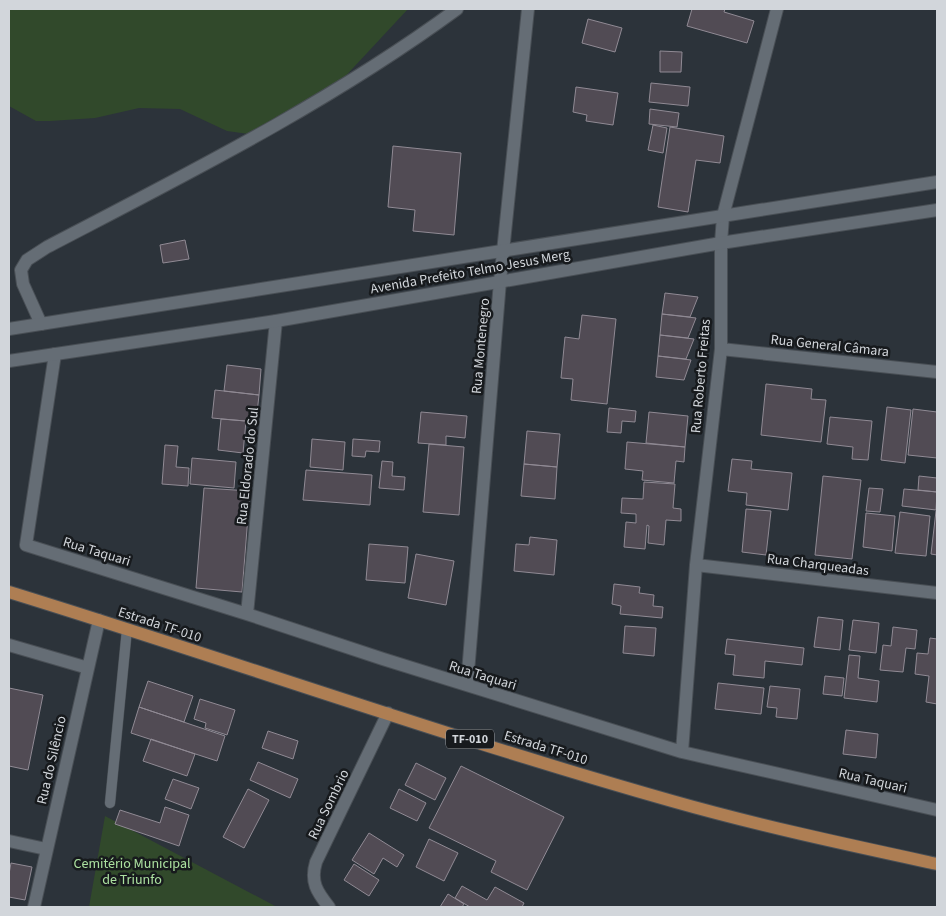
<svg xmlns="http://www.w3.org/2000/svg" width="946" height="916" viewBox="0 0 946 916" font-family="'Source Sans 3',sans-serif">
<rect width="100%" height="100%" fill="#2c333a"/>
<path fill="#31492b" d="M 9,9 L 408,9 L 313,111 L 272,133 L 256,135 L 227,131 L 180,109 L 139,108 L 95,118 L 50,121 L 36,121 L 9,106 Z
M 105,816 L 277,907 L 89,907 Z"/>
<path fill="#514b54" stroke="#908a94" d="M 692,9 L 725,9 L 724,12 L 754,21 L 747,43 L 687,26 Z
M 588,19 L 622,28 L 615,52 L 582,43 Z
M 660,51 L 682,52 L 681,72 L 660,72 Z
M 651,83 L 690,87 L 688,106 L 649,102 Z
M 576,87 L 618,93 L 613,125 L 586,121 L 587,115 L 573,112 Z
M 650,109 L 679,113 L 677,127 L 649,124 Z
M 653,125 L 667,128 L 663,153 L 648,150 Z
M 670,127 L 724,136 L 720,163 L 696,160 L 688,212 L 658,207 Z
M 393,146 L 461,153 L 454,235 L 413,231 L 415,210 L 388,207 Z
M 185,240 L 189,259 L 163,263 L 160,245 Z
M 665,293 L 698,297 L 690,317 L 662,314 Z
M 662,314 L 696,318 L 688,338 L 660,335 Z
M 582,315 L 616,319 L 607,404 L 571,400 L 573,379 L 561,378 L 565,337 L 579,339 Z
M 660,335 L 694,339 L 686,359 L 658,356 Z
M 658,356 L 691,360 L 684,380 L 656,377 Z
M 227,365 L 261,369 L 259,395 L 224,391 Z
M 766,384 L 812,389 L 811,399 L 826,400 L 821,442 L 761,435 Z
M 215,390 L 259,395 L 256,422 L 212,418 Z
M 887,407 L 911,410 L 905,463 L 881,460 Z
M 609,408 L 636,411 L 635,422 L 622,421 L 621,433 L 607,432 Z
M 913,409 L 937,412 L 937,458 L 908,455 Z
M 421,412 L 467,416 L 465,438 L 446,436 L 446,445 L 418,443 Z
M 649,412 L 688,416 L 685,447 L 646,443 Z
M 830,417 L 872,421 L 868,460 L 852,459 L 853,447 L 827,444 Z
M 221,419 L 246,421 L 243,453 L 218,450 Z
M 527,431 L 560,434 L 557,467 L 524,464 Z
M 312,439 L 345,442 L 343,470 L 310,467 Z
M 353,439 L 380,441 L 379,452 L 366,451 L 365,457 L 352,456 Z
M 627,442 L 685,447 L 684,462 L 676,461 L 674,483 L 642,480 L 643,471 L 625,469 Z
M 429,444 L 464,447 L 459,515 L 423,512 Z
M 165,445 L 178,446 L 176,467 L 189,468 L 188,486 L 162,484 Z
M 192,458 L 236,462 L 234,488 L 190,484 Z
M 732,459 L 752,461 L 751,469 L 792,473 L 788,510 L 746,505 L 747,493 L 728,491 Z
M 382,461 L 393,462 L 392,476 L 405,477 L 404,490 L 379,488 Z
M 524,464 L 557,467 L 555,499 L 521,496 Z
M 306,470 L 372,475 L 370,505 L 303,500 Z
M 823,476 L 861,480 L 852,559 L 815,555 Z
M 919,476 L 937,478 L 937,492 L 918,490 Z
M 644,482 L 675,484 L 673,508 L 681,509 L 681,521 L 666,520 L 664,545 L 648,543 L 649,526 L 647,525 L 645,549 L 624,547 L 626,522 L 636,523 L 636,514 L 621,513 L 622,498 L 643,499 Z
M 204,488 L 250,491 L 242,592 L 196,588 Z
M 869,488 L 883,489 L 880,512 L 866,511 Z
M 904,489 L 937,492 L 936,510 L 902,506 Z
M 746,509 L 771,511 L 766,555 L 742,552 Z
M 936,511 L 937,511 L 937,555 L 931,554 Z
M 900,512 L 930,516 L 926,556 L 895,553 Z
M 866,513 L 895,516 L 892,551 L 863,547 Z
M 530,537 L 557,540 L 554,575 L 514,571 L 516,544 L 529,545 Z
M 369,544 L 408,547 L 405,583 L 366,580 Z
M 416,554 L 454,561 L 446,605 L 408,598 Z
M 614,584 L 640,587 L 639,593 L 654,595 L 653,606 L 663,607 L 662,618 L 620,614 L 621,606 L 612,604 Z
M 818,617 L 843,620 L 840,650 L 814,647 Z
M 853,620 L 879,623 L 876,653 L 849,650 Z
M 625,626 L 656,628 L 654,656 L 623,653 Z
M 893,627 L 917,630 L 915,649 L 906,648 L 903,672 L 880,670 L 883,645 L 891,646 Z
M 930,638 L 937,639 L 937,704 L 926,702 L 929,676 L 915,674 L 917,653 L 928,654 Z
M 727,639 L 804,648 L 802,665 L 765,661 L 764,678 L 733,675 L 735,655 L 725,654 Z
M 849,655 L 860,656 L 858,678 L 879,681 L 877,702 L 844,698 Z
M 825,676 L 844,678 L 842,696 L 823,694 Z
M 148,681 L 193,696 L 184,722 L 139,707 Z
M 718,683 L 764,688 L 761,714 L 715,709 Z
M 770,686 L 800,689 L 797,719 L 776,717 L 777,708 L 767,707 Z
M 9,688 L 43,695 L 28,770 L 9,766 Z
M 200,699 L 235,710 L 227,735 L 205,728 L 206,723 L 194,719 Z
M 139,707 L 225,736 L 217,761 L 131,733 Z
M 846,730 L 878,734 L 876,758 L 843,754 Z
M 268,731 L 298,741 L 293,759 L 262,748 Z
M 151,739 L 195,754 L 187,776 L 143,761 Z
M 258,762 L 298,779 L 290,798 L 250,780 Z
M 416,763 L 446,778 L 435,800 L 405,785 Z
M 461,766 L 564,817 L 527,890 L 491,872 L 496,861 L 429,828 Z
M 173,779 L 199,788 L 191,809 L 165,799 Z
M 248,789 L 269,800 L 244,848 L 223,837 Z
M 399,789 L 426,803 L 417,821 L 390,808 Z
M 165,807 L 189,815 L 179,846 L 115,824 L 120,810 L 160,823 Z
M 369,833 L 404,855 L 397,867 L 383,858 L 374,874 L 352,860 Z
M 429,839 L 458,853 L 444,881 L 416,867 Z
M 11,863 L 32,867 L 25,900 L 9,897 L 9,874 Z
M 354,864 L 379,880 L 369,896 L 344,880 Z
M 462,886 L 487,900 L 495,887 L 524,903 L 522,907 L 470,907 L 455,898 Z
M 448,894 L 464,904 L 462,907 L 440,907 Z"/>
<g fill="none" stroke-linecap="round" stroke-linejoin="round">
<g stroke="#494f55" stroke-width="11">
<path id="service" d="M 110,803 L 127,629"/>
</g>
<g stroke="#494f55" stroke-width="14">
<path id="minor" d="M 41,324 L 23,284 L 21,270 L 27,260 L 47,247 C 187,174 329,103 457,9
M 721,349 L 937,372
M 55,354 L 26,545 L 247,614 L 383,659 L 682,752 L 937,810
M 696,565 L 937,593
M 247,614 L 276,321
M 9,645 L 88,668
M 467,685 L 500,281 L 528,9
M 682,752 L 696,565 L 721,349 L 721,243
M 9,841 L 46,849
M 34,907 L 99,620
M 329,907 C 317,892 310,882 316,862 L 388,713"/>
</g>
<g stroke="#494f55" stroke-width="14">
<path id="tertiary" d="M 721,243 L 723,216 L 777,9"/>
</g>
<g stroke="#494f55" stroke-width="14">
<path id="secondary" d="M 9,329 L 937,182
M 9,361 L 276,321 L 721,243 L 937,210"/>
</g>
<g stroke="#494f55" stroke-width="14">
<path id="primary" d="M 9,592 C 230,660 449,738 672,801 C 760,826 849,845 937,864"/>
</g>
<use href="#service" stroke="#656d75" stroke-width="10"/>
<use href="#minor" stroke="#656d75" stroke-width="12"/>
<use href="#tertiary" stroke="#656d75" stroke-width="12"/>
<use href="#secondary" stroke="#656d75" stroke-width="12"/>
<use href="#primary" stroke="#ae7e53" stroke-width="12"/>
</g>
<g text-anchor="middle" stroke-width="5" stroke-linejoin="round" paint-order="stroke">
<rect fill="#171a1d" stroke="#9a9ea2" stroke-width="1" x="446" y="729.5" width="48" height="19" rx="4"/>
<g font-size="12" font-weight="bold" fill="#d2d6db">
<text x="470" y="743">TF-010</text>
</g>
<g font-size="14" fill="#d2d6db" stroke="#171a1d">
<text transform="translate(470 271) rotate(-10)" y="5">Avenida Prefeito Telmo Jesus Merg</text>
<text transform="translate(830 345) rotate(6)" y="5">Rua General Câmara</text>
<text transform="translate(480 346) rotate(-85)" y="5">Rua Montenegro</text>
<text transform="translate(700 376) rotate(-85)" y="5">Rua Roberto Freitas</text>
<text transform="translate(247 466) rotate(-84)" y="5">Rua Eldorado do Sul</text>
<text transform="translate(97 551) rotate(17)" y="5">Rua Taquari</text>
<text transform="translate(818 564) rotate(7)" y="5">Rua Charqueadas</text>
<text transform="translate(160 624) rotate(18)" y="5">Estrada TF-010</text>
<text transform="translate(483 675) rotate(17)" y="5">Rua Taquari</text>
<text transform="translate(546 747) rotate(17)" y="5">Estrada TF-010</text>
<text transform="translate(51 760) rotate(-77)" y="5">Rua do Silêncio</text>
<text transform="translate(873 780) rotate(13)" y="5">Rua Taquari</text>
<text transform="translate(328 804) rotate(-64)" y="5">Rua Sombrio</text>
</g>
<g font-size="14" fill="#ace1a0" stroke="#171a1d">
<text x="132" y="868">Cemitério Municipal<tspan x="132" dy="16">de Triunfo</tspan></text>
</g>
</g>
<rect width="946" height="916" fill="none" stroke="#d2d6db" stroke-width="20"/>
</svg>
